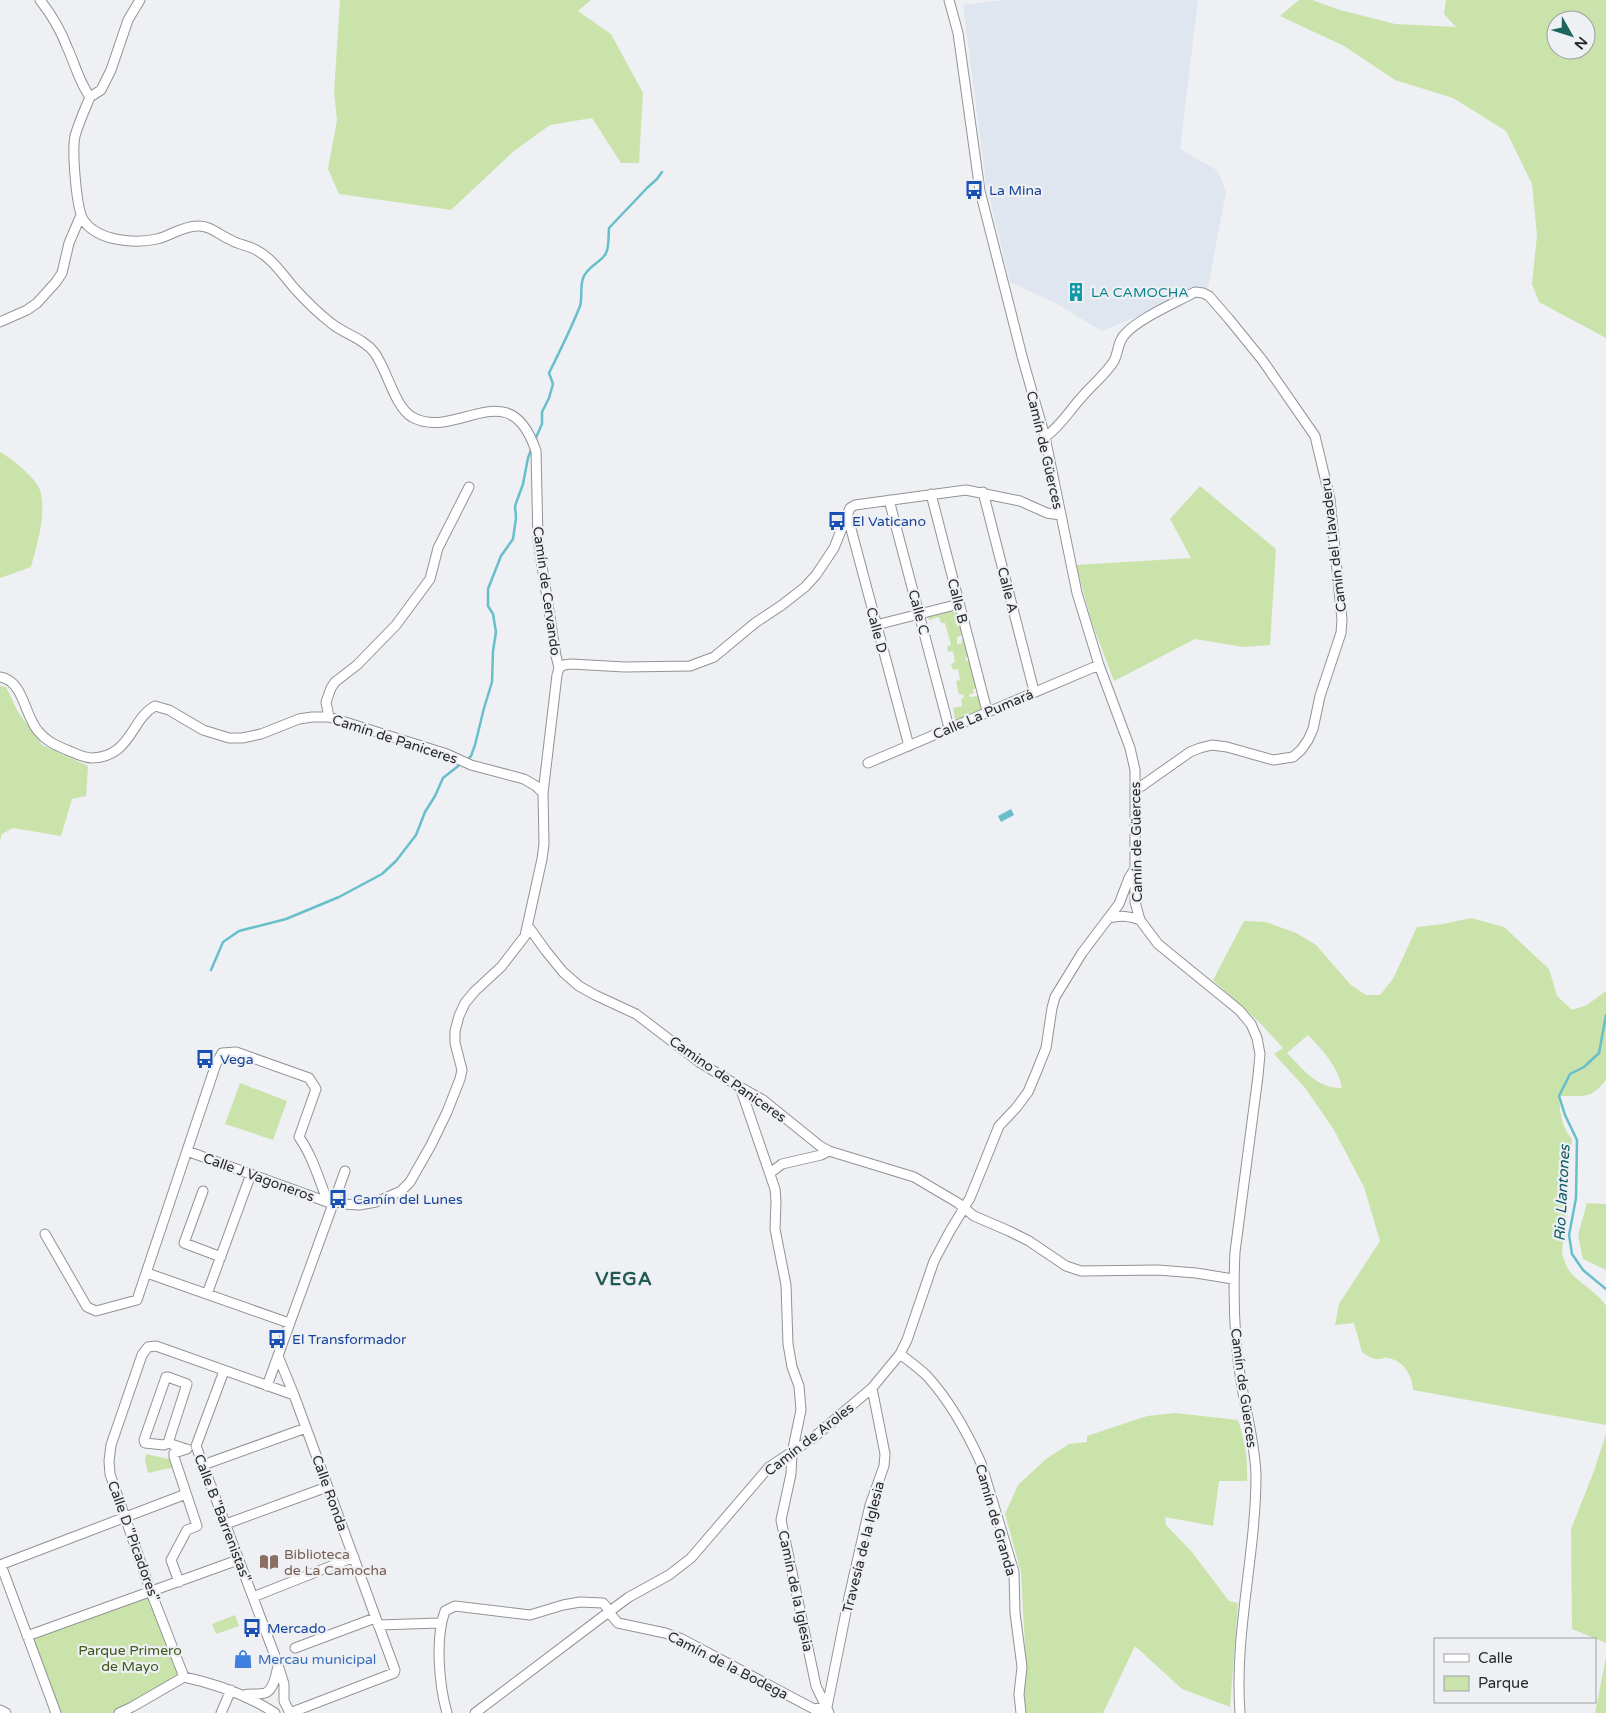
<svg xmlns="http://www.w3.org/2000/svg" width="1606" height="1713" viewBox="0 0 1606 1713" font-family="'Varela Round',sans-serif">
<rect width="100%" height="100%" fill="#eef0f3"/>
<path fill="#dfe6ef" d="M 1004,0 L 1198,0 L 1180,149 L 1218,171 L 1226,192 L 1208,287 L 1102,331 L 1057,304 L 1010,282 L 986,183 L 963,5 Z"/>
<path fill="#cae3ab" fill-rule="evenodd" d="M 340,0 L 591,0 L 578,11 L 611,34 L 643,93 L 639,163 L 621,163 L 592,118 L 550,125 L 514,151 L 451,210 L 339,194 L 328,169 L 337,120 L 334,93 Z
M 1299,0 L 1312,0 L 1340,10 L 1395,24 L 1456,27 L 1444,14 L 1446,0 L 1606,0 L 1606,338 L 1539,302 L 1532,284 L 1537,235 L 1532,184 L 1506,131 L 1453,98 L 1395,80 L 1344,46 L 1280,16 ZM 1556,20 L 1586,20 L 1586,50 L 1556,50 Z
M 0,452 C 11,458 36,478 40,490 C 47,514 37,544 31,567 L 0,578 Z
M 1200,486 L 1276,549 L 1270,645 L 1243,647 L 1195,639 L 1114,681 L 1092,623 L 1076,565 L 1191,558 L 1170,519 Z
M 956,610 L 958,618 L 955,619 L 957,626 L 961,626 L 963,635 L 957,637 L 957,644 L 962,643 L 961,640 L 964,639 L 969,657 L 965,658 L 966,661 L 970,660 L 977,688 L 973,689 L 974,693 L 969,695 L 970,697 L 979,696 L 983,712 L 956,724 L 953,708 L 962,706 L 961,699 L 964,698 L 963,694 L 959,695 L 956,681 L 960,680 L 958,669 L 953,670 L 951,664 L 955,662 L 953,651 L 948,652 L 947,646 L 951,645 L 945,623 L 941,623 L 939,617 L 929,620 L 928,617 Z
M 0,686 L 6,687 L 18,712 L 42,745 L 88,766 L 86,796 L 72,799 L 61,836 L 13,828 L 2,834 L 0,841 Z
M 1471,918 L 1504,927 L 1549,969 L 1557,996 L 1572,1010 L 1587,1005 L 1606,991 L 1606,1080 C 1590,1101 1581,1095 1559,1096 C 1560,1112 1561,1126 1572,1139 L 1562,1254 C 1564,1259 1566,1265 1568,1269 C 1578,1284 1597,1291 1606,1306 L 1606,1425 L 1413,1390 C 1412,1375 1404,1361 1388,1358 C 1381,1357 1387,1358 1380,1359 C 1374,1360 1367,1356 1362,1352 L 1354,1323 L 1335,1325 L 1339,1304 L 1380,1241 L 1364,1187 L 1334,1130 L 1306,1089 L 1274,1054 L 1283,1048 L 1260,1023 L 1213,980 L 1244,921 L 1266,922 L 1296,933 L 1316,945 L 1351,985 L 1366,995 L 1380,995 L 1393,979 L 1417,927 L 1443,924 ZM 1308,1035 C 1322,1049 1339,1068 1342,1088 C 1316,1088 1304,1070 1287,1053 Z
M 240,1083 L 287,1101 L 273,1140 L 225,1124 Z
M 1587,1203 L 1606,1204 L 1606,1270 L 1583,1259 L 1578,1235 Z
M 1175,1413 L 1238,1420 C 1245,1441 1248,1459 1247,1481 L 1219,1481 L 1213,1526 L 1165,1517 L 1166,1525 L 1191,1551 L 1229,1601 L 1238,1603 L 1230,1707 L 1182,1689 L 1135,1646 L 1103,1713 L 1026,1713 L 1024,1707 L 1026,1665 L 1021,1572 L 1005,1514 L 1018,1485 L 1046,1459 L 1069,1444 L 1087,1442 L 1087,1436 L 1147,1416 Z
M 1606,1434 L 1606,1643 L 1572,1629 L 1571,1529 L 1594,1471 Z
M 146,1454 L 173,1460 L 175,1467 L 148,1473 L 145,1460 Z
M 151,1592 L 184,1677 L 119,1713 L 56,1713 L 27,1636 Z
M 235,1615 L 239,1626 L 216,1634 L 212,1624 Z
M 1606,1657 L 1606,1713 L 1595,1713 Z"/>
<path fill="#67bfcc" d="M 1011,809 L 1014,815 L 1001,822 L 998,816 Z"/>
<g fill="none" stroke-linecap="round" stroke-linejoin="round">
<path stroke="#67bfcc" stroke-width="2.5" d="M 534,442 L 542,424 L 542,412 L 549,398 L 553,384 L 549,373 C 560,351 571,329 580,306 C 583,296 579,286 584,276 C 589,266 599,263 605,255 C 610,248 608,236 609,228 L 647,188 L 657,179 L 662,172
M 467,760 L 471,756 L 475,745 L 484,708 L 492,682 L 493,651 L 496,632 L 493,614 L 488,606 L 488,589 L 501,556 L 513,539 L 516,518 L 515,506 L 523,484 L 528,458 L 531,450
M 211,970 L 223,942 L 239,931 L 286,919 L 339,897 L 382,874 L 396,861 L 416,835 L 425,812 L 435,796 L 443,778 L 462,763
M 1606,1015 L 1599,1053 L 1584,1067 L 1570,1074 L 1559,1096 L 1565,1115 L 1577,1140 L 1576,1198 L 1569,1235 L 1572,1254 L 1583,1270 L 1606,1289"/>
<g stroke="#919396" stroke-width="11">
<path id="street" d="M 40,0 C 51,14 61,31 67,47 C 75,64 79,82 90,97 L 101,90 L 111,70 L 128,20 L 140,0
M 949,0 L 958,33 L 980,191 L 1023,360 L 1045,437 L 1077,593 L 1099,665 L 1130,748 L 1135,770 L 1135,902 L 1140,920 L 1158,944 L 1239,1010 L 1251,1024 L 1257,1038 L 1260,1054 L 1258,1076 L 1235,1252 C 1233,1295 1234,1339 1241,1381 C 1246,1413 1255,1443 1256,1475 C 1256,1555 1234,1633 1240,1713
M 90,97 C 85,109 79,122 75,136 C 72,150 76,210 84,221 C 98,241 135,244 157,239 C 170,236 183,226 197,226 C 210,225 219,235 231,240 C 237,244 245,245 252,248 C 271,256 282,274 295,289 C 306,301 318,313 331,323 C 344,334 363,338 374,352 C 387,369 394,406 412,417 C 457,442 509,370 536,451 L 538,540 L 556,656 L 559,668 L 557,675 L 543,793
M 0,322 L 27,310 L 37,303 L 56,282 L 62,273 L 69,243 L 81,215
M 1045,437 C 1060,427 1069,411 1081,398 C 1092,385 1105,375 1114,361 C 1119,351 1117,342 1126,333 C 1140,318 1175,303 1195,292 L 1203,293 L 1209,296 L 1229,319 L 1263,361 L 1315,436 L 1330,499 L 1342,620 L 1341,633 L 1320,696 L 1313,729 L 1308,740 L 1301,750 L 1293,757 L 1273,760 L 1227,747 L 1212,745 L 1200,748 L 1190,752 L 1136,790
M 983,492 L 1033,687
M 931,494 L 986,707
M 889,500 L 948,724
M 847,514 L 909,746
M 876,625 L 959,604
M 559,668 L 564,665 L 571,664 L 625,667 L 690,666 L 714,657 L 755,623 L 782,605 L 805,587 L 816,575 L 834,548 L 850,508 L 855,505 L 966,490 L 1020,501 L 1047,513 L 1060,515
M 0,677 C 24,681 24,715 38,731 C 46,741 55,745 67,750 C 75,753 83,758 92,758 C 131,757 131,719 155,706 L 169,710 L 203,730 L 229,738 L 242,738 L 261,734 L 299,719 L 312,717 L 329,717 L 447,754 L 471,765 L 524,779 L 536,786 L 543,793 L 544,844 L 542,859 L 525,936 L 501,967 L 475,991 L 465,1003 L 459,1016 L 455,1031 L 455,1043 L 462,1070 L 460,1079 L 447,1112 L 431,1145 L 410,1182 L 401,1191 L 376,1202 L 359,1205 L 343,1204 L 334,1200
M 329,717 L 326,702 L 331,688 L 335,682 L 357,665 L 396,625 L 430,579 L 438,548 L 469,487
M 868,763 L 1099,665
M 1109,918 C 1121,915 1128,916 1140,920
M 528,926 L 546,951 L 563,972 L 579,986 L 595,995 L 636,1014 L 699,1062 L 740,1087 L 763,1100 L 820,1146 L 829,1151 L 914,1177 L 958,1203 L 974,1216 L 1009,1231 L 1029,1241 L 1066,1266 L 1081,1271 L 1158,1270 L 1196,1273 L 1233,1279
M 740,1087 L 775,1189 L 776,1201 L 775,1229 L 786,1285 L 788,1344 L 792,1367 L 799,1386 L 801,1410 L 792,1453 L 791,1474 L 781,1520 L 816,1686 L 829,1713
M 187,1151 L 330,1203
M 770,1173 L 782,1164 L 821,1155 L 829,1151
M 203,1191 L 184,1243 L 221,1257
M 45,1234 L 87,1307 L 96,1311 L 137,1300 L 216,1064 L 222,1053 L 236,1052 L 309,1078 L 316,1089 L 299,1137 C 313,1157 319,1180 328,1202
M 147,1273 L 289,1323
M 207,1294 L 251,1174
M 900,1354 C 909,1361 919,1368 927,1376 C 950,1401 967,1432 981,1463 L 1014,1572 L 1015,1613 L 1022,1667 L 1019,1694 L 1021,1713
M 278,1356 L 294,1395
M 224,1371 L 196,1446 L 275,1656 L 284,1684 L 284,1701 L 290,1713
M 267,1386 L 345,1171
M 168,1443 L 164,1445 L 145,1443 L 144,1440 L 166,1377 L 168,1377 L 187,1384 L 168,1443 L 186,1449
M 203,1465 L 306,1428
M 226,1524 L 327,1487
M 0,1565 L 186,1494
M 1,1565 L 56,1713
M 179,1582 L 171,1560 L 187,1530 L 197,1526 L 174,1457 L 174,1453 L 187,1449
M 253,1597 L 354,1557
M 378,1625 L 440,1623
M 27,1636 L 238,1560
M 295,1648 L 375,1618
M 184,1677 L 151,1592 L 110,1474 L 109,1461 L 111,1445 L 142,1355 L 148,1347 L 156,1346 L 294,1395 L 395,1670 L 394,1673 L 290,1713
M 243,1695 C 251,1693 258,1695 265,1693 C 274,1690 276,1674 278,1666
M 827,1707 L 849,1597 L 870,1505 L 884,1466 L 885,1454 L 872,1388
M 0,1710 L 6,1713
M 119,1713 L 132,1707 L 184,1677 C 217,1684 247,1695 275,1713
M 221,1713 L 231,1690
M 447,1713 C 439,1685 435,1638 445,1611 L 455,1606 L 530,1615 L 563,1605 L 580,1602 L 603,1603 L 610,1611 L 612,1616 L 618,1623 L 665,1633 L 682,1639 L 814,1709 L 827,1707
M 475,1713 L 610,1611 L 629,1597 L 669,1575 L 691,1558 L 769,1467 L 813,1438 L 872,1388 L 900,1354 L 907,1340 L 934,1261 L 950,1231 L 970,1198 L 999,1126 L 1016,1108 L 1028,1092 L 1036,1073 L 1046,1048 L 1052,1008 L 1055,997 L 1082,953 L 1119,904 L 1129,878 L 1134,870"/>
</g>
<use href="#street" stroke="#fff" stroke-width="9"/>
</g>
<defs>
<g id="bus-bare" transform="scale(1.5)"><path d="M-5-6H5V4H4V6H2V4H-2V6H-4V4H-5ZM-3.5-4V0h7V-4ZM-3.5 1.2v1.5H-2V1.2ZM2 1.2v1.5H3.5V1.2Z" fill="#1a4fb4" stroke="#eef0f3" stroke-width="2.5" paint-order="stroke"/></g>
<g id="building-bare" transform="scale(1.5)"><path d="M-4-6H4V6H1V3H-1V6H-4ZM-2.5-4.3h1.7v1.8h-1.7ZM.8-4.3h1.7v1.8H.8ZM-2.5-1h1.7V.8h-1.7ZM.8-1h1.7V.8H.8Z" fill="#0f9aa8" stroke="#eef0f3" stroke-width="2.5" paint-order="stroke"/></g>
<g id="library-bare" transform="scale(1.5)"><path d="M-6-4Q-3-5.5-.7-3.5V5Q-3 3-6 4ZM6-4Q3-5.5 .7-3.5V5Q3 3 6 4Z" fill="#8d6e63" stroke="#eef0f3" stroke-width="2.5" paint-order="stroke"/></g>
<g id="shop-bare" transform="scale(1.5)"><path d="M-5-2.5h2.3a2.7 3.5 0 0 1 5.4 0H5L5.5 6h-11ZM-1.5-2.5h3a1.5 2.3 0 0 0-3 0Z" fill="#3f7fe0" stroke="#eef0f3" stroke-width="2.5" paint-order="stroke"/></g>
</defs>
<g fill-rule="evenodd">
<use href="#bus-bare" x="974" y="190"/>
<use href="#building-bare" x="1076" y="292"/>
<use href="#bus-bare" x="837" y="521"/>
<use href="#bus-bare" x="205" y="1059"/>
<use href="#bus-bare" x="338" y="1199"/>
<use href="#bus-bare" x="277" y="1339"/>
<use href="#library-bare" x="269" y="1562"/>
<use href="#bus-bare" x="252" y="1628"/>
<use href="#shop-bare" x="243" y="1659"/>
</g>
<g text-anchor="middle" stroke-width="4.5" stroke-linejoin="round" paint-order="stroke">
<g font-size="14" fill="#164399" stroke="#eef0f3" text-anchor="start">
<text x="989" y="195">La Mina</text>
<text x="852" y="526">El Vaticano</text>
<text x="220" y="1064">Vega</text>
<text x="353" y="1204">Camín del Lunes</text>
<text x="292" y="1344">El Transformador</text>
<text x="267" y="1633">Mercado</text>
</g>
<g font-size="14" fill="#0d838f" stroke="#eef0f3" text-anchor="start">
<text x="1091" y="297">LA CAMOCHA</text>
</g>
<g font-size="14" fill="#28292a" stroke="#eef0f3">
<text transform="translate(1045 450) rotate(77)" y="5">Camín de Güerces</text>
<text transform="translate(1333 545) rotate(-97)" y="5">Camín del Llavaderu</text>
<text transform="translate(1008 590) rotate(76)" y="5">Calle A</text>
<text transform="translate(547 591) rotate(82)" y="5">Camín de Cervando</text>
<text transform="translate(958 601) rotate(76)" y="5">Calle B</text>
<text transform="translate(919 612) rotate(75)" y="5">Calle C</text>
<text transform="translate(877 630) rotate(75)" y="5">Calle D</text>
<text transform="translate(983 714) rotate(-23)" y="5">Calle La Pumará</text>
<text transform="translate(395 739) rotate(18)" y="5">Camín de Paniceres</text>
<text transform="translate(1136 842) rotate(-91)" y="5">Camín de Güerces</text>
<text transform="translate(728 1079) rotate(35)" y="5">Camino de Paniceres</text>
<text transform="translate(259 1177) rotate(20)" y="5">Calle J Vagoneros</text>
<text transform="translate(1244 1388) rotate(82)" y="5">Camín de Güerces</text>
<text transform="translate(809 1439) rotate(-38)" y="5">Camín de Aroles</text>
<text transform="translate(330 1493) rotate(70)" y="5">Calle Ronda</text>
<text transform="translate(223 1518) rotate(69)" y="5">Calle B "Barrenistas"</text>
<text transform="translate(996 1520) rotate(74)" y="5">Camín de Granda</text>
<text transform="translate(134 1541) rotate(70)" y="5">Calle D "Picadores"</text>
<text transform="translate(863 1547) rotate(-76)" y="5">Travesía de la Iglesia</text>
<text transform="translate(796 1591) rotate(78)" y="5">Camín de la Iglesia</text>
<text transform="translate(728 1665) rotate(27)" y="5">Camín de la Bodega</text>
</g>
<g font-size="14" fill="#785e54" stroke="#eef0f3" text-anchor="start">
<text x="284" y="1559">Biblioteca<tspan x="284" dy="16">de La Camocha</tspan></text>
</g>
<g font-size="14" fill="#3e5617" stroke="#eef0f3">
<text x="130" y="1655">Parque Primero<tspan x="130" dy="16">de Mayo</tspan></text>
</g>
<g font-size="14" fill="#366cbe" stroke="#eef0f3" text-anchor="start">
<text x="258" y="1664">Mercau municipal</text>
</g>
<g font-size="15" font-style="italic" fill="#0e5b64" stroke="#eef0f3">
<text transform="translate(1562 1193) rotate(-87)" y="5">Rio Llantones</text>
</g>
<g font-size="19" font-weight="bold" letter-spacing="1" fill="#235b54" stroke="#eef0f3">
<text x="624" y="1285">VEGA</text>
</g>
</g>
<rect x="1434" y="1638" width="162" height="65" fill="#eef0f3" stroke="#9fa0a3"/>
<rect x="1444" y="1654" width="25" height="8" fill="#ffffff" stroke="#9fa0a3"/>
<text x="1478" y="1663" font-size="15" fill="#28292a">Calle</text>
<rect x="1444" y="1676" width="25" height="15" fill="#cae3ab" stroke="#9fa0a3"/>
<text x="1478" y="1688" font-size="15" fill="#28292a">Parque</text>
<g transform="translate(1571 35) rotate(129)"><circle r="24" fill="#eef0f3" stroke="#9fa0a3"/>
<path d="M0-4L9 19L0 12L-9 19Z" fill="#1c665d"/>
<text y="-8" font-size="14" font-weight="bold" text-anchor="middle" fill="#28292a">N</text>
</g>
</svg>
